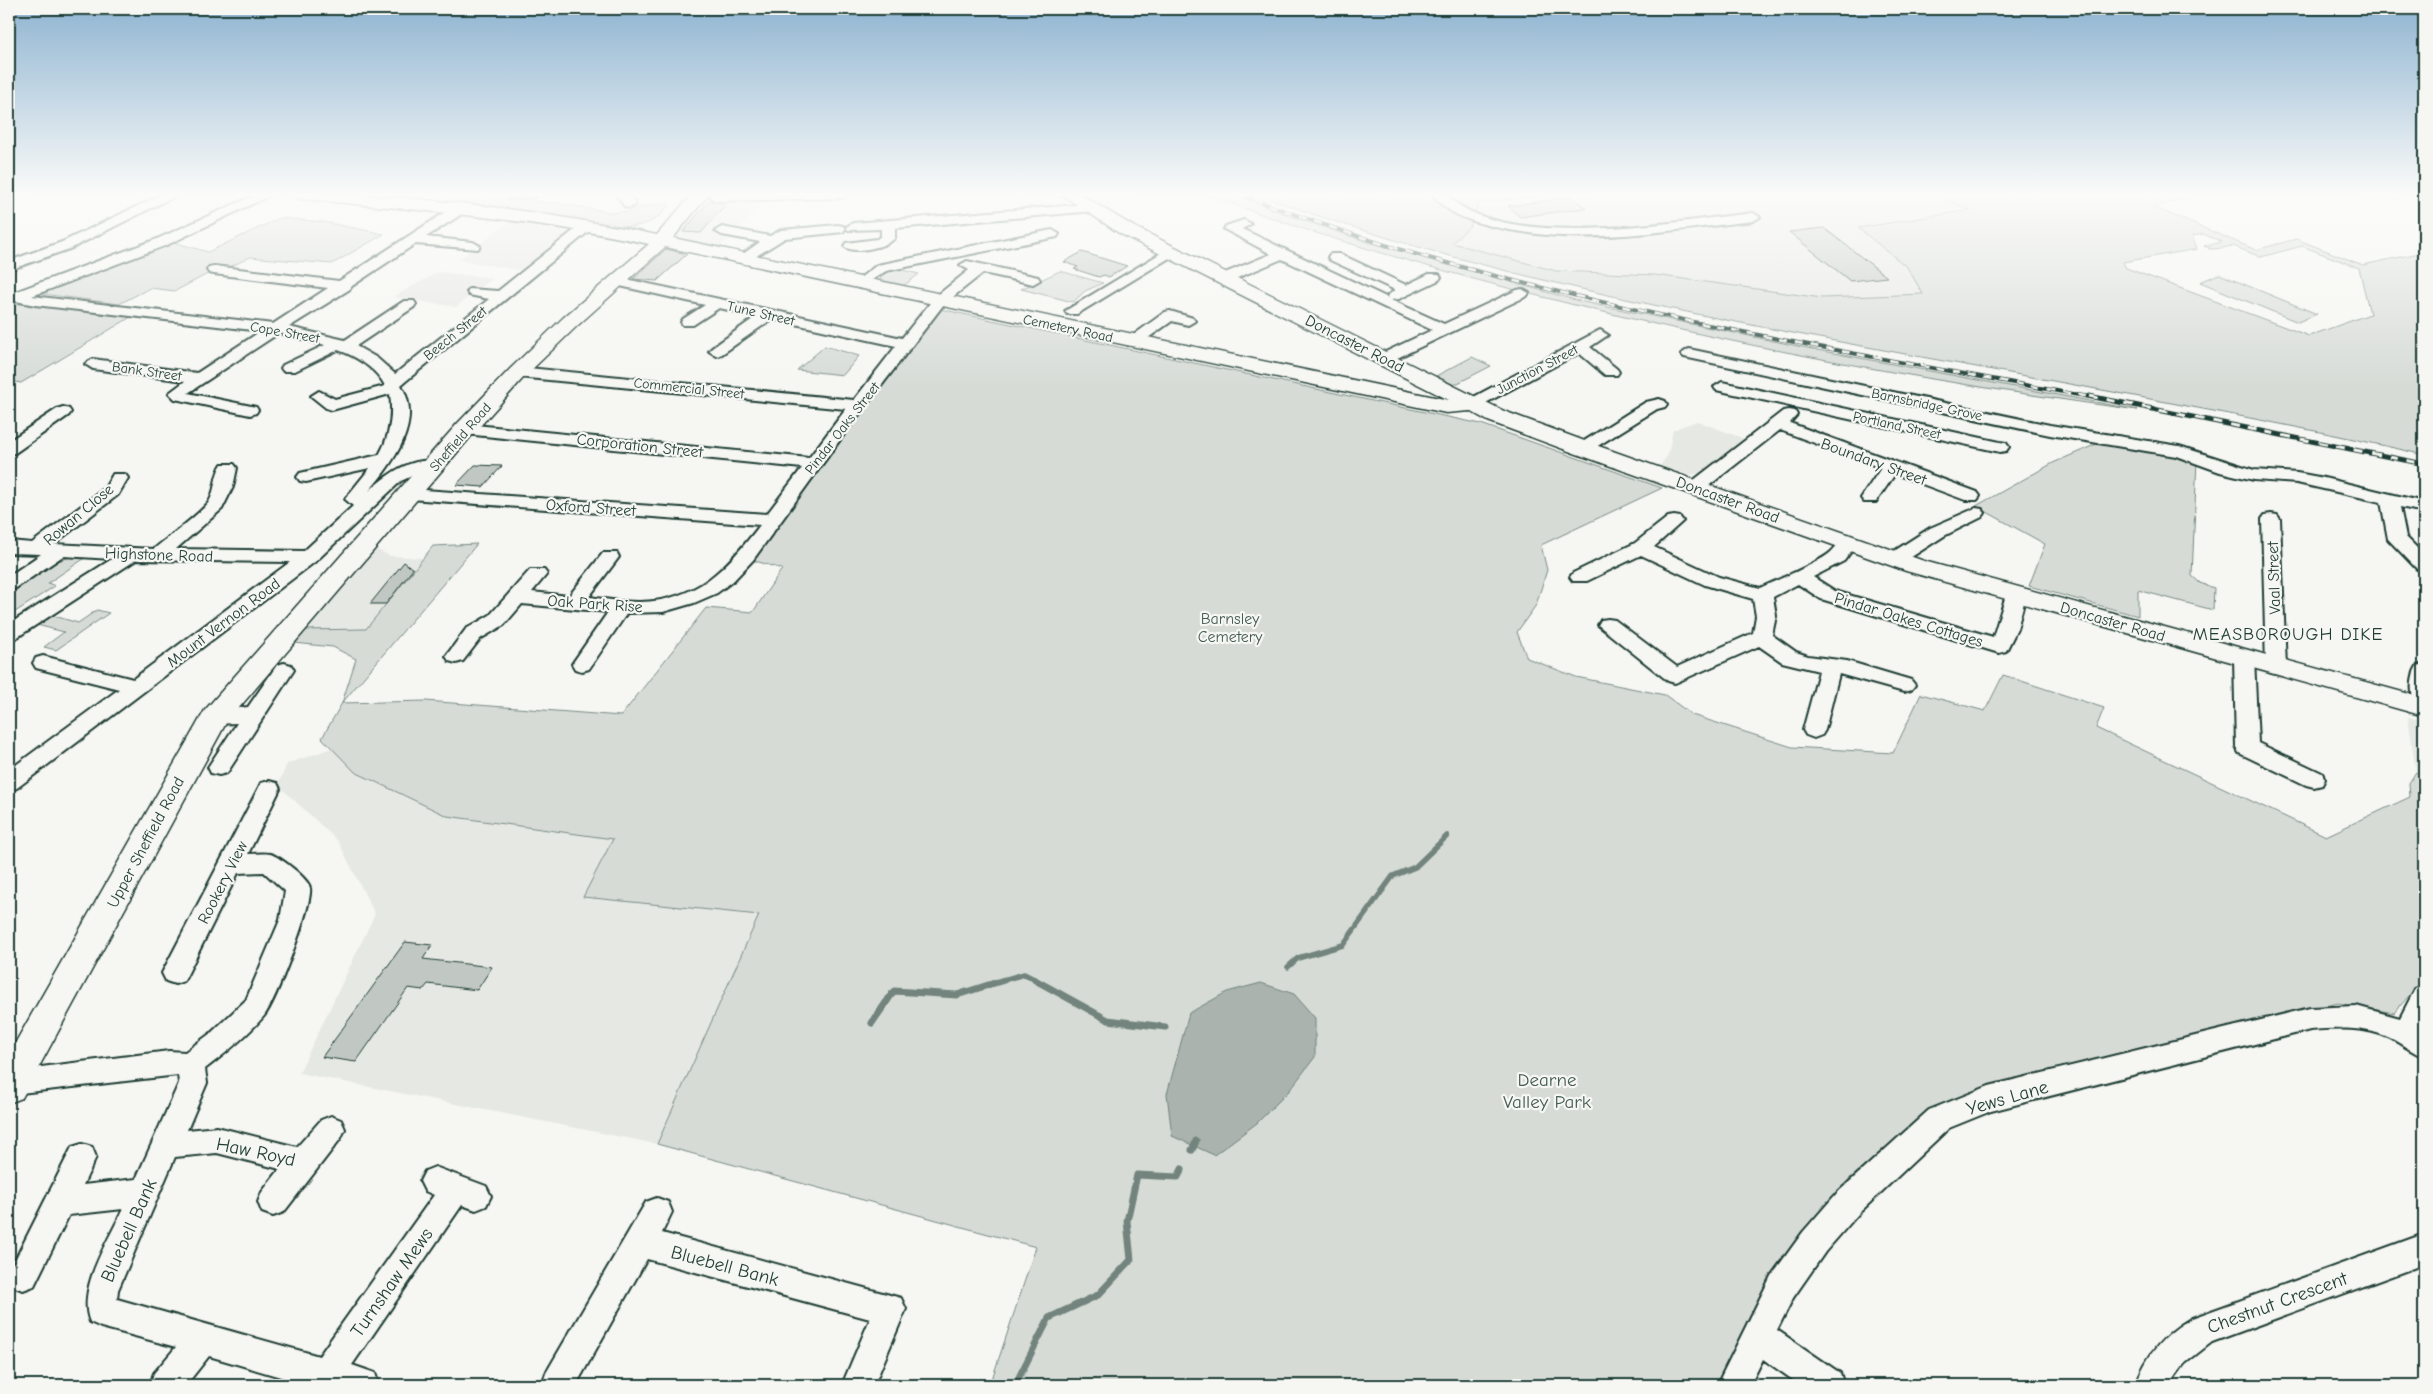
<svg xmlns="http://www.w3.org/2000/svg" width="2433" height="1394" viewBox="0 0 2433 1394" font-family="'Comic Neue',sans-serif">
<rect width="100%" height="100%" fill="#f6f6f2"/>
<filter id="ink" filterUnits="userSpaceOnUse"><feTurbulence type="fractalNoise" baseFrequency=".02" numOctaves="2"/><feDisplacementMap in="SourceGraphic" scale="10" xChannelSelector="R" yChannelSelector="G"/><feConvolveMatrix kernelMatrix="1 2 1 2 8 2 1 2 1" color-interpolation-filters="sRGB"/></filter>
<g filter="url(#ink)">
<path fill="#e6e8e4" d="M 9,194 L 43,194 L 18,209 L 9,209 Z
M 705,194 L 766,194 L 755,211 L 734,235 L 715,250 L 669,239 Z
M 1082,194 L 1152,194 L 1101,207 Z
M 1555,194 L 1931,194 L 1971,210 L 1858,228 L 1907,267 L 1925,294 L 1822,298 L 1655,275 L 1556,271 L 1452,243 L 1470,226 L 1479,203 Z
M 2327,194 L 2393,194 L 2413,206 L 2378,202 Z
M 513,219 L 577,230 L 525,271 L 458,260 Z
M 438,272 L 493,278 L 456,307 L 393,297 Z
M 1697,421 L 1747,440 L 1704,473 L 1687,475 L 1660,466 L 1668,455 L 1673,430 Z
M 371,547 L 390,556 L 423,558 L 366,629 L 299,630 Z
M 2408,717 L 2424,721 L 2424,775 L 2416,772 Z
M 332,748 L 355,772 L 447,816 L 613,839 L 583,897 L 759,915 L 657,1144 L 299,1073 L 375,914 L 338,841 L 278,785 L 287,764 Z"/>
<path fill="#d6dbd6" stroke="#7a8c85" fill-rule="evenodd" d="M 1205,194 L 1233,194 L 1290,216 L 1367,242 L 1579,301 L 1817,350 L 2138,410 C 1866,374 1595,319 1332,238 C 1289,225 1247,209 1205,194 Z
M 1256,194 L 1555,194 L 1479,203 L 1470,226 L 1452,243 L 1556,271 L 1655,275 L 1822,298 L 1923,294 L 1907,267 L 1858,228 L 1970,210 L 1931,194 L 2151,194 L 2154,196 L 2183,196 L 2187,198 L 2153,207 L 2256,250 L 2296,239 L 2363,265 L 2424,252 L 2424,455 C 2358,439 2291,426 2224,413 C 2100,389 1975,367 1851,344 C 1648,306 1451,266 1256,194 ZM 2203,234 L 2222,242 L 2204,246 L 2214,249 L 2233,246 L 2261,257 L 2302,246 L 2359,268 L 2370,314 L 2309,336 L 2126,268 L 2123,262 L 2197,249 L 2192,236 Z
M 472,195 L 563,204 L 615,213 L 623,211 L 625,213 L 630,212 L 629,210 L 666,202 L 669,204 C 659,220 648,225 629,227 L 457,204 Z
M 280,218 L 323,222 L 384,234 L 332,264 L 250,257 L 226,269 L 221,267 L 175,291 L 150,288 L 119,304 L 43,294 L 45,291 L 173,242 L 208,252 Z
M 893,268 L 919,274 L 902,287 L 880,280 L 882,274 Z
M 1060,271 L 1103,283 L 1085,291 L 1073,302 L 1021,289 Z
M 2219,274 L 2317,314 L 2298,322 L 2200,282 Z
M 20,304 L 131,317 L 21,383 L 9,381 L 9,305 Z
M 940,309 L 1481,424 L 1662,488 L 1541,545 L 1547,570 L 1536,605 L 1517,632 L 1527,658 L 1576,677 L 1665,695 L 1692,715 L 1792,747 L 1893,753 L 1921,694 L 1985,711 L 2003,675 L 2104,708 L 2096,728 L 2326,836 L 2410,797 L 2409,783 L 2416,772 L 2424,775 L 2424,982 L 2419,984 L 2394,1013 L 2338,1003 L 2037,1073 L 1930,1112 L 1849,1179 L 1766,1291 L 1716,1385 L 990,1385 L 1036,1247 L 657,1144 L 759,915 L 583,897 L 613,839 L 447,816 L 355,772 L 322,738 L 342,703 L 356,659 L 333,647 L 294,643 L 303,630 L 366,629 L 433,546 L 477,544 L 342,703 L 426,701 L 621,716 L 706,608 L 753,612 L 782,569 L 752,560 Z
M 825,346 L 859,356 L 843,375 L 797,370 Z
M 1472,357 L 1491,366 L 1454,385 L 1436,376 Z
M 2099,443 L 2181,454 L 2197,460 L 2192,576 L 2200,583 L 2214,588 L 2213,610 L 2138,590 L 2138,616 L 2029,586 L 2045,544 L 1976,506 L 2053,463 Z
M 71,557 L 85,558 L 48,583 L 55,586 L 9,616 L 9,609 L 11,607 L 9,606 L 9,590 L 54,562 Z
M 97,610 L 109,613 L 56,650 L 44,647 L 64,632 L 37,625 L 51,615 L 78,623 Z"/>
<path fill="#aab3ae" stroke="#72847d" d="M 1261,983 L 1294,994 L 1315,1018 L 1315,1057 L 1289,1091 L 1257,1123 L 1214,1155 L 1172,1136 L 1167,1094 L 1189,1013 L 1227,992 Z"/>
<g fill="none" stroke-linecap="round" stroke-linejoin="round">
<path stroke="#72847d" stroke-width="5.5" d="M 1288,967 L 1298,958 L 1343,945 L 1393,876 L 1415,867 L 1447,836
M 1000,981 L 1024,974 L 1038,981"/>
<path stroke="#72847d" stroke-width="7" d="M 1035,980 L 1108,1020 L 1165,1027
M 872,1023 L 894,991 L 957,995 L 1004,980
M 1192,1150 L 1196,1141
M 1015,1385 L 1049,1318 L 1098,1295 L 1131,1260 L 1127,1221 L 1137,1175 L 1178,1177 L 1182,1169"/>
</g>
<path fill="#c1c8c3" stroke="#1f3d34" d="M 1572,197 L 1586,208 L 1520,217 L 1508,206 Z
M 709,201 L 727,203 L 701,233 L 683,232 Z
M 1824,228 L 1887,277 L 1850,281 L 1789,232 Z
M 666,249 L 687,254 L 657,281 L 633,279 Z
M 1082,252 L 1127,266 L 1109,277 L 1104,275 L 1099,277 L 1074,269 L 1078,267 L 1064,262 Z
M 475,465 L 502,466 L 483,487 L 456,485 Z
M 404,562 L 413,569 L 386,604 L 370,604 Z
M 405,942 L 432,945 L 423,959 L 492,967 L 477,990 L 428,984 L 423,990 L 408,988 L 356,1062 L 322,1057 Z"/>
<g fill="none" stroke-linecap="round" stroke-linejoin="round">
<g stroke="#1f3d34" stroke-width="4">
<path id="minor" d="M 163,194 L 179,194 L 72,248 L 9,270 L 9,261 L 62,242 Z
M 257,194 L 273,194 L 167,245 L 32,296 L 273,324 L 328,288 L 214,274 L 209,273 L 207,270 L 209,267 L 214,266 L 339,281 L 455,206 L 465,206 L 467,209 L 465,212 L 426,237 L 473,242 L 480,246 L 478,249 L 415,244 L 352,286 L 350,289 L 289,327 L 345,340 L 404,301 L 414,301 L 416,304 L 414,307 L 356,346 L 377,358 L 395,374 L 489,299 L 469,295 L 467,292 L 469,289 L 498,291 L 582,224 L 587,223 L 594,227 L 401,385 C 424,422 393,463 369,491 C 389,473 413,455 441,462 L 444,466 L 441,470 L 416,474 L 401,481 L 316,561 L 17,788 L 9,790 L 9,770 L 119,689 L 36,668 L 33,663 L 36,658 L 43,656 L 133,679 L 290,562 L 136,560 L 16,638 L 9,640 L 9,624 L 112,559 L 63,556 L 16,588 L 9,590 L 9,576 L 41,554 L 9,553 L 9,541 L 32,543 L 105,488 L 113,474 L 125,474 L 128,478 L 118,495 L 54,544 L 154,549 C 167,538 200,514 209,502 C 216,490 214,475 222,464 L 234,464 L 237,468 L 233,487 L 222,509 L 176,549 L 304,551 L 353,506 L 345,499 L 370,468 L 306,482 L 300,481 L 297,477 L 300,473 L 379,455 C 390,436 393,416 390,394 L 332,410 L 326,408 L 311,396 L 319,391 L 335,399 L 385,386 C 377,369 356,356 338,350 L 295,371 L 283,371 L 281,368 L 283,365 L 325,345 L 279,333 L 188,393 L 256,407 L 258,410 L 256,413 L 250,415 L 175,399 L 169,393 L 185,381 L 93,369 L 85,364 L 93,359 L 197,373 L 261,331 L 35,305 L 11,300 L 9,297 L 12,293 L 157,239 Z
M 509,194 L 536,194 L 535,197 L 509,199 Z
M 616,194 L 629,194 L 636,204 L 630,208 L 625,207 Z
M 711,194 L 848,194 L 842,198 L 716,201 L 710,197 Z
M 1433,194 L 1446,194 C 1500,253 1680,221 1753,213 L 1760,217 L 1753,221 C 1663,231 1577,248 1487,225 C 1467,220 1444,212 1433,194 Z
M 1089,204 L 1096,208 L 1094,211 L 895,228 L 895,238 C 887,247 852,255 844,246 L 846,243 L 877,239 L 881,236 L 881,229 L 848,230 L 846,227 L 853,223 Z
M 1244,220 L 1251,224 L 1242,229 L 1388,298 L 1387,296 L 1395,290 L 1330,260 L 1328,257 L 1330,254 L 1340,254 L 1406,285 L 1429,274 L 1439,274 L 1441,277 L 1439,280 L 1399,299 L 1391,300 L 1444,324 L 1517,290 L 1522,289 L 1529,293 L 1527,296 L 1391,361 L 1379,361 L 1377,358 L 1379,355 L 1432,330 L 1282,259 L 1230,281 L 1220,281 L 1218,278 L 1220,275 L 1271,254 L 1224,229 L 1226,226 Z
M 838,225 L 843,226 L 845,229 L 843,232 L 785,238 L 745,263 L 738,259 L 740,256 L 760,242 L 722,235 L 715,231 L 722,227 L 770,236 L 781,230 Z
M 1052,230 L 1059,234 L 1057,237 L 886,271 L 859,288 L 852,284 L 877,265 Z
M 1171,247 L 1178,251 L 1176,254 L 1077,314 L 1067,314 L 1065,311 Z
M 967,261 L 1038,277 L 1040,280 L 1033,284 L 983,273 L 944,304 L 842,437 L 753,560 L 733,581 L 717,593 L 694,603 L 663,612 L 627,613 L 589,669 L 582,671 L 575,669 L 572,664 L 608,612 L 522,604 L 504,625 L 480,639 L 463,661 L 456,663 L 449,661 L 446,656 L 466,629 L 490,615 L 530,570 L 544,570 L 547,574 L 532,592 L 569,596 L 603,553 L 617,553 L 619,557 L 589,597 C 605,599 622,602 639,602 C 697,601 727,568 760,525 L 410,499 L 404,498 L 401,494 L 404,490 L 410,489 L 767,514 L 802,468 L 465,434 L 459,433 L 457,429 L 459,425 L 465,424 L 809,458 L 846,409 L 518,377 L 510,372 L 512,369 L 518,367 L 854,400 L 896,346 L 772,319 L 722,354 L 717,356 L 709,351 L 712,348 L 757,316 L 719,308 L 693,325 L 683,325 L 681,322 L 683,319 L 705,305 L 611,284 L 609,281 L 611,278 L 616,277 L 902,338 L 934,298 L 969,270 L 960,265 Z
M 1170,311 L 1193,318 L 1195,321 L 1188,325 L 1172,321 L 1138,345 L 1128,345 L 1125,342 L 1128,339 L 1165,312 Z
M 1600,330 L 1608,335 L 1590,347 L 1617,369 L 1619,372 L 1617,375 L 1605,375 L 1579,353 L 1480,406 L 1474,408 L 1466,403 L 1468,400 Z
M 1689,349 L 2050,425 L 2179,446 L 2254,470 L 2297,473 L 2324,478 L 2424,502 L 2424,512 L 2400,507 L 2406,537 L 2424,555 L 2424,571 L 2417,569 L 2388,539 L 2381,502 L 2297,483 L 2254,480 L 2220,472 L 2176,456 L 2050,435 L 1684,357 L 1681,354 Z
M 1722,382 L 2000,442 L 2006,443 L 2009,447 L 2006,451 L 2000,452 L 1716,390 L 1714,387 Z
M 1659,399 L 1665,401 L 1667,404 L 1665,407 L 1657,409 L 1588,452 L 1576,452 L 1573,448 L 1646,402 Z
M 63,407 L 69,409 L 71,412 L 69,415 L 15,453 L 9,454 L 9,441 L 57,409 Z
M 1789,410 L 1795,411 L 1797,415 L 1790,423 L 1977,492 L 1980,496 L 1977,500 L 1965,500 L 1895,474 L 1876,502 L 1864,502 L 1861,498 L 1881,468 L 1780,430 L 1702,491 L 1690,491 L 1687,487 L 1690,483 L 1783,411 Z
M 1976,508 L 1982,509 L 1985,513 L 1982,517 L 1944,536 L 1902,563 L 1888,563 L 1886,559 L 1888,555 L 1930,528 Z
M 2271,514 L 2277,515 L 2280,519 L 2286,667 L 2283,672 L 2276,674 L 2269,672 L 2266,667 L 2262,519 L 2265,515 Z
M 1674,516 L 1680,517 L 1683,521 L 1654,547 L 1719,577 L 1760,588 C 1777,580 1819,563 1831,552 C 1840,544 1841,534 1856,538 L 1858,542 L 1844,561 L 1813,577 L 1835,591 L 1993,637 L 2006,595 L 2009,591 L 2016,589 L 2023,591 L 2026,595 L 2017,629 L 2006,651 L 1999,653 L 1821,599 L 1798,584 L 1773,597 L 1776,616 L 1772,635 L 1796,652 L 1808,656 L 1847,661 L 1911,680 L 1915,685 L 1911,690 L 1904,692 L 1839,674 L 1825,730 L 1822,735 L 1814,738 L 1806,735 L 1803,730 L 1819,671 L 1782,662 L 1759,646 L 1675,683 L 1668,681 L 1598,625 L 1601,620 L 1608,619 L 1615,620 L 1677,667 L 1753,633 L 1756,616 L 1753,599 L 1705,585 L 1641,555 L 1587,581 L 1573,581 L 1570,577 L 1573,573 L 1635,543 L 1668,517 Z
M 2244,651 L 2251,653 L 2254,658 L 2258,743 L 2322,773 L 2325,779 L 2322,785 L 2314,787 L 2306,785 L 2239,753 L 2236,747 L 2234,658 L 2237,653 Z
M 284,663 L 291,665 L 294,670 L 227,773 L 219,775 L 211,773 L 208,767 L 237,723 L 215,724 L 207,722 L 204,717 L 207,712 L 248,707 L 277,665 Z
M 2424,664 L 2424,708 L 2416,706 C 2410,695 2410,677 2417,666 Z
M 269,781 L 277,783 L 280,789 L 248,854 C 255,854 263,853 270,854 C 279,856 309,879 310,888 C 313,904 275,1003 264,1016 C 247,1036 226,1053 205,1069 L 207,1083 L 187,1130 L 217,1127 L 297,1147 L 321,1120 L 331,1116 L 341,1120 L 345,1129 L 341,1138 L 284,1212 L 273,1216 L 262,1212 L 258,1202 L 262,1192 L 280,1169 L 217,1153 L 175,1157 L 118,1290 L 117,1299 L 319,1356 L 434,1195 L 425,1191 L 420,1181 L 425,1171 L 435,1167 L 486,1186 L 491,1196 L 486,1206 L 476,1210 L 462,1205 L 352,1365 L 375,1373 L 379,1385 L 308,1385 L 209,1356 L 186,1385 L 150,1385 L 154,1373 L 176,1347 L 101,1327 L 90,1322 C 76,1289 109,1240 123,1209 L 69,1215 L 34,1286 L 23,1290 L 12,1286 L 9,1272 L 72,1147 L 82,1144 L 92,1147 L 96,1157 L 83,1185 L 136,1179 L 179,1083 L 178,1075 L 12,1094 L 9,1093 L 9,1071 L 169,1051 L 185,1052 L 211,1033 L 246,1000 L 280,920 L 285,891 L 264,872 L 238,873 L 184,981 L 175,984 L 166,981 L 162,973 L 258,789 L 261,783 Z
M 2424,986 L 2424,1024 L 2422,1029 L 2424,1030 L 2424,1057 C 2412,1052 2402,1044 2390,1038 C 2366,1026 2336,1028 2310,1030 L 1991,1111 L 1949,1128 L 1859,1213 L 1825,1252 L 1793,1298 L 1777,1330 L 1840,1373 L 1844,1385 L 1800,1385 L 1763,1359 L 1750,1385 L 1717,1385 L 1771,1276 L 1803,1232 L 1837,1193 L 1929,1110 L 1989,1086 L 2310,1008 L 2356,1006 L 2400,1018 L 2415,989 Z
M 657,1198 L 668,1202 L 672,1212 L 662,1233 L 901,1298 L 906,1309 L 874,1385 L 842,1385 L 870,1319 L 647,1259 L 576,1385 L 542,1385 L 546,1373 L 646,1202 Z
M 2424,1234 L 2424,1264 L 2212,1342 L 2184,1364 L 2169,1385 L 2136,1385 C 2146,1355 2164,1334 2192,1318 Z"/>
</g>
<g stroke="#1f3d34" stroke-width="3">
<path id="highway" d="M 294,194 C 414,194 539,210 657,235 L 692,194 L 709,194 L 673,238 L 1449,400 L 1119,233 L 1061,194 L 1080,194 L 1131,225 L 1504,411 L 1590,443 L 1924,561 L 2424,698 L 2424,716 L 1906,571 L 1574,453 L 1488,421 L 1470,411 L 1446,413 L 665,247 L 577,326 L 525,376 L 473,434 L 226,723 L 22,1098 L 9,1103 L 9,1054 L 205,710 L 457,424 L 511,368 L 563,318 L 649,244 C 535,219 418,210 302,199 L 296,198 Z"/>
</g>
<use href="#minor" fill="#f6f6f2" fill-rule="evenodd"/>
<use href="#highway" fill="#f6f6f2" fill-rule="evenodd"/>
<g stroke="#1f3d34" stroke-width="4">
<path id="rail-far1" d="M 1239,194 C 1311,221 1383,246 1458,266 C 1667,323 1882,358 2095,398"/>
</g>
<g stroke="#1f3d34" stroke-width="5">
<path id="rail" d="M 2089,396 L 2424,464"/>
</g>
<use href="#rail-far1" stroke="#f6f6f2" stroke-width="2.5" stroke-dasharray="8" stroke-linecap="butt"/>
<use href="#rail" stroke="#f6f6f2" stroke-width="3" stroke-dasharray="9" stroke-linecap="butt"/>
</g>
</g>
<linearGradient id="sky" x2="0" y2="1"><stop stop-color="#8fb4d1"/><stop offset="0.5" stop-color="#fbfbf9"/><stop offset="1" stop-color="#fbfbf9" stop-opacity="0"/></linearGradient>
<rect width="2433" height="389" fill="url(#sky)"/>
<g text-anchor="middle" stroke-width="4.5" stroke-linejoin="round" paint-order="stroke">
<g font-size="14" fill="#1f3d34" stroke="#f6f6f2">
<text transform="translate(761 313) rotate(13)" y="5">Tune Street</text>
<text transform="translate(1068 328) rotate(12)" y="5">Cemetery Road</text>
<text transform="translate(285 332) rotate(10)" y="5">Cope Street</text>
<text transform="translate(455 333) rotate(-39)" y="5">Beech Street</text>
<text transform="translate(1537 369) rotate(-28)" y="5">Junction Street</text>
<text transform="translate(147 371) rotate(8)" y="5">Bank Street</text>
<text transform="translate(689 388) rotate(6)" y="5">Commercial Street</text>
<text transform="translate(1927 404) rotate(12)" y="5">Barnsbridge Grove</text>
<text transform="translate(1897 425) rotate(12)" y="5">Portland Street</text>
<text transform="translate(842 428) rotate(-52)" y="5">Pindar Oaks Street</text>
<text transform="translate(460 437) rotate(-49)" y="5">Sheffield Road</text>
</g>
<g font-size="16" fill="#1f3d34" stroke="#f6f6f2">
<text transform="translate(1355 343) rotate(27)" y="6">Doncaster Road</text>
<text transform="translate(640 445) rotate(6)" y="6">Corporation Street</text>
<text transform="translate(1874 461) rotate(20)" y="6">Boundary Street</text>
<text transform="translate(1728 499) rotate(20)" y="6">Doncaster Road</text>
<text transform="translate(591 507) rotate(4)" y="6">Oxford Street</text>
<text transform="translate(78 514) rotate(-40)" y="6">Rowan Close</text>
<text transform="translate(159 554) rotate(2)" y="6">Highstone Road</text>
<text transform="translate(2273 578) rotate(-92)" y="6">Vaal Street</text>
<text transform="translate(595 603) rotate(4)" y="6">Oak Park Rise</text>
<text transform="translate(1909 619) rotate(17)" y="6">Pindar Oakes Cottages</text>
<text transform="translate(2113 621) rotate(16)" y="6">Doncaster Road</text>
<text transform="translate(223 622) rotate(-37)" y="6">Mount Vernon Road</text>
<text transform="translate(145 842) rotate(-62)" y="6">Upper Sheffield Road</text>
<text transform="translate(222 882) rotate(-63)" y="6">Rookery View</text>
</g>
<g font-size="16" fill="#445d54" stroke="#f6f6f2">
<text x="1230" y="624">Barnsley<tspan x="1230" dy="18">Cemetery</tspan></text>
</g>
<g font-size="18" letter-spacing="1" fill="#1f3d34" stroke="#f6f6f2">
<text x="2288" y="640">MEASBOROUGH DIKE</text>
</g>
<g font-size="19" fill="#445d54" stroke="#f6f6f2">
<text x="1547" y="1086">Dearne<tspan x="1547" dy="22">Valley Park</tspan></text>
</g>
<g font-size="19" fill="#1f3d34" stroke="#f6f6f2">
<text transform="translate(2007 1097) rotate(-16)" y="7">Yews Lane</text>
<text transform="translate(256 1151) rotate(12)" y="7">Haw Royd</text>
<text transform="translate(128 1230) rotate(-66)" y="7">Bluebell Bank</text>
<text transform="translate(725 1265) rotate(15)" y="7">Bluebell Bank</text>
<text transform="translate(391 1282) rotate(-55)" y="7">Turnshaw Mews</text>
<text transform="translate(2277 1302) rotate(-20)" y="7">Chestnut Crescent</text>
</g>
</g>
<rect width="2433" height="1394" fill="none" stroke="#f6f6f2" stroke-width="30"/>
<rect x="15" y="15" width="2403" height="1364" fill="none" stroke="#1f3d34" stroke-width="2" filter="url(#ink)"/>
</svg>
